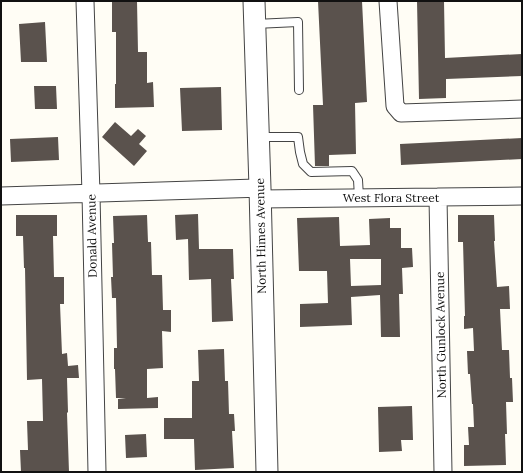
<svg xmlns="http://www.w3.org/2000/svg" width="523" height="473" viewBox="0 0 523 473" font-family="Lora,serif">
<rect width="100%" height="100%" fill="#fffdf5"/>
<path fill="#5a524d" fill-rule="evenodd" d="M 112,1 L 137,1 L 138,52 L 147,52 L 147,83 L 153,82 L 154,107 L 115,108 L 115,84 L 116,84 L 116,32 L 112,32 Z
M 318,1 L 362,1 L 367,102 L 355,103 L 356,154 L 329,155 L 329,166 L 315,166 L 313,105 L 323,105 Z
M 417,1 L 444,1 L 445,58 L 522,54 L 522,76 L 446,79 L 446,98 L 419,99 Z
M 45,22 L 47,62 L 21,62 L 19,24 Z
M 34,86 L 56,86 L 57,109 L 35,109 Z
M 221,87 L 222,130 L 182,131 L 180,88 Z
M 115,122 L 131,136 L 138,129 L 146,136 L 139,144 L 147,151 L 134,166 L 102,137 Z
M 58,137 L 59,160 L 11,162 L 10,139 Z
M 522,138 L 522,159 L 401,165 L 400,144 Z
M 198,214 L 199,249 L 233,249 L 234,279 L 231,279 L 233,321 L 212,322 L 211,279 L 189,280 L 188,239 L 176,240 L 175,215 Z
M 16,215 L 57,215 L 57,236 L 53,236 L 54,277 L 64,277 L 64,304 L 60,304 L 62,354 L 67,353 L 68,366 L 78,365 L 79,378 L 67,378 L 68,412 L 67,413 L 69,472 L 21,472 L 20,450 L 28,450 L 27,421 L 43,421 L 42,379 L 27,380 L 25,268 L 24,268 L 23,236 L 16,236 Z
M 147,215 L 148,242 L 151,242 L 152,275 L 162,275 L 163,310 L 171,310 L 171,332 L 162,331 L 163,368 L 147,369 L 147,398 L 158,397 L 158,408 L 118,409 L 118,399 L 126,398 L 116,398 L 115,369 L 114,369 L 114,348 L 117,348 L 116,298 L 112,298 L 111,277 L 113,277 L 112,243 L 114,243 L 113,216 Z
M 458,215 L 494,215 L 495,241 L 494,241 L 497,287 L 509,286 L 510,309 L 500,309 L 502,350 L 509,350 L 510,378 L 512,378 L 513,402 L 506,402 L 507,434 L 505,434 L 506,465 L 464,466 L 464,445 L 469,445 L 468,427 L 474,427 L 473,404 L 472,404 L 470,374 L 468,374 L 467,351 L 474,351 L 473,328 L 464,329 L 464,316 L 465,316 L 463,242 L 458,242 Z
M 339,217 L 340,246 L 370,245 L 369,219 L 390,218 L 390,228 L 401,228 L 401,248 L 412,248 L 413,267 L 402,268 L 403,294 L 399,294 L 400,337 L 381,337 L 380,295 L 351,297 L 352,325 L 300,327 L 300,304 L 328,303 L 327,271 L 299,271 L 297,218 ZM 350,259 L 381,259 L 381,285 L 351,286 Z
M 224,349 L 225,381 L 228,381 L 229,414 L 234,414 L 235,431 L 232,431 L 234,468 L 195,470 L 194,439 L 164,439 L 164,418 L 192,418 L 192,381 L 199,381 L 198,350 Z
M 412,406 L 413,440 L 401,440 L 402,451 L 379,452 L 378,407 Z
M 146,434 L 147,457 L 126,458 L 125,435 Z"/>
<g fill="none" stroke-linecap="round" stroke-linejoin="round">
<g stroke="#444" stroke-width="10">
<path id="service" d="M 255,24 L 298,22 L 299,90
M 259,137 L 298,137 L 300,152 L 303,164 L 311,172 L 352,171 L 358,180 L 359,197"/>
</g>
<g stroke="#444" stroke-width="19">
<path id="minor" d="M 85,1 L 91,194 L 97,472
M 388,1 L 395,106 L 401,113 L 522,109
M 1,196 L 260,188
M 438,197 L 443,472
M 260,199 L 438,197 L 522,196"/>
</g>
<g stroke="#444" stroke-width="23">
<path id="tertiary" d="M 254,1 L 260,188 L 267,472"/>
</g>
<use href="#service" stroke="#fff" stroke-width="8"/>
<use href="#minor" stroke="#fff" stroke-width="17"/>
<use href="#tertiary" stroke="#fff" stroke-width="21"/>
</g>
<g text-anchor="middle" stroke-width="4" stroke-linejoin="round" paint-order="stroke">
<g font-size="12" fill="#111" stroke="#fff">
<text x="391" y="202">West Flora Street</text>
<text transform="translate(92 236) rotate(-91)" y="4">Donald Avenue</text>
<text transform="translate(261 236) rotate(-91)" y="4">North Himes Avenue</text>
<text transform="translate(441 335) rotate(-91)" y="4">North Gunlock Avenue</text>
</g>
</g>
<rect width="523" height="473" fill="none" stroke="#111111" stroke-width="4"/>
</svg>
